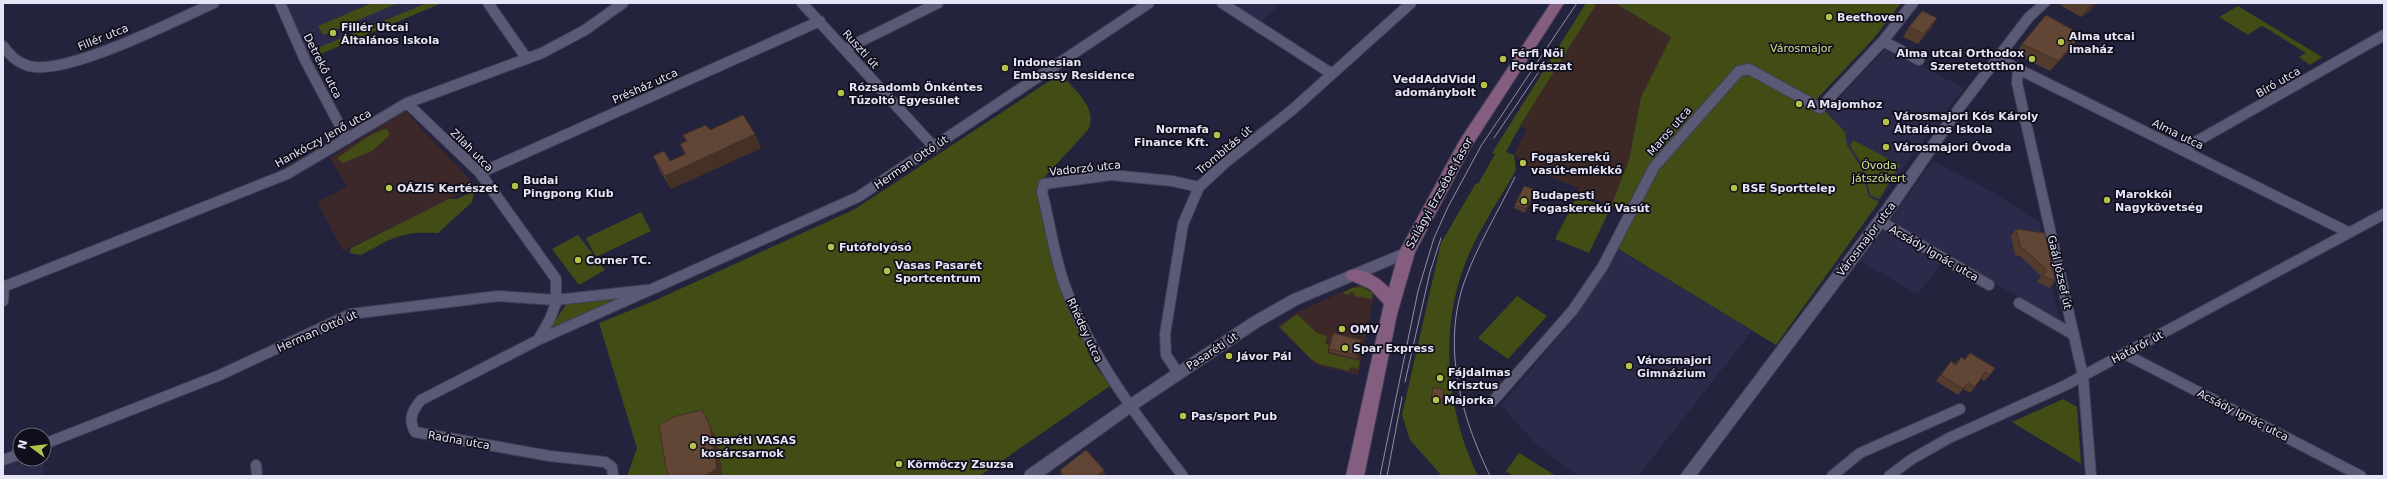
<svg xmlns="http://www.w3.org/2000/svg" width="2387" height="479" viewBox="0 0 2387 479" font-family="'DejaVu Sans',sans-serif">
<rect width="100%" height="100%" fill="#24233d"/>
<path fill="#3c2829" d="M 405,111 L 476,186 L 343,251 L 317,202 L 347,187 L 330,158 Z
M 1356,286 L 1365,286 L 1370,288 L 1374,296 L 1358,375 L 1319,366 L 1311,360 L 1277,326 L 1299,311 Z"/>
<path fill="#3c2925" d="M 1597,3 L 1615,3 L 1671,37 L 1641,97 L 1629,160 L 1611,206 L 1577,192 L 1579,188 L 1532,170 L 1514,155 L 1527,129 L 1520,126 Z"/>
<path fill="#2c2a4a" d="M 289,3 L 442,3 L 308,58 L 283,5 Z
M 1232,3 L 1281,3 L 1261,22 Z
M 1886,48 L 1964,88 L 1901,170 L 1879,202 L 1869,197 L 1861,167 L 1847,145 L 1845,132 L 1826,112 Z
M 1933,161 L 1991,191 L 2039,222 L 2060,321 L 1947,256 L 1918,294 L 1860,261 Z
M 1617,248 L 1752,331 L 1638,476 L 1578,476 L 1536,444 L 1501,405 L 1574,319 Z
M 20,459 L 43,459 L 43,476 L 3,476 L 3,464 Z"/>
<path fill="#424c15" d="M 372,3 L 398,3 L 323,35 L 318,26 Z
M 427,3 L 442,3 L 318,55 L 315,49 Z
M 1586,3 L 1597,3 L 1520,126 L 1506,152 L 1514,155 L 1516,170 C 1498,202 1472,239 1461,275 C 1440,339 1448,415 1478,476 L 1442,476 L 1410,440 L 1402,415 L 1441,243 L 1476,183 L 1478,184 L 1495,154 L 1492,153 Z
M 1615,3 L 1901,3 L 1874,38 L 1813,103 L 1826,112 L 1845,132 L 1847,145 L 1861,167 L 1869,197 L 1879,202 L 1776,345 L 1617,248 L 1626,211 L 1611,206 L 1629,160 L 1641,97 L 1671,37 Z
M 2238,6 L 2322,57 L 2310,65 L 2299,57 L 2306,53 L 2266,28 L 2261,26 L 2248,35 L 2219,17 Z
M 1060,74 C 1073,88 1099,108 1088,130 L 1040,182 L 1061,287 L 1092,361 L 1110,386 L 980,476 L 627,476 L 637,448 L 599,323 L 656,300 L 855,209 Z
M 387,129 L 390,135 L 372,151 L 343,163 L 337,158 C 352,149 370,132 387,129 Z
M 1853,140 L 1900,165 L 1879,199 L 1870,195 L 1863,166 L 1850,146 Z
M 474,191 L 472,202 L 438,233 C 401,231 392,238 361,255 L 349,253 L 351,248 L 449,199 L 457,199 Z
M 1577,196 L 1610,209 L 1589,253 L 1555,239 Z
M 641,212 L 651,231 L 596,257 L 586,238 Z
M 578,235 L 605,270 L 579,285 L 552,249 Z
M 1362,287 L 1372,293 L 1372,299 L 1354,296 L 1355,293 L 1350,292 L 1349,295 L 1342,293 L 1352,288 Z
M 630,296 L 548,332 L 567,303 Z
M 1517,296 L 1547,316 L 1508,359 L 1478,338 Z
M 1297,314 L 1317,333 L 1327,336 L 1325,343 L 1329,345 L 1327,353 L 1360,361 L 1358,369 L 1350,367 L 1349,371 L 1320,364 L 1311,359 L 1280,327 Z
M 2063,399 L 2077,407 L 2081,464 L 2012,422 Z
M 1519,453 L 1556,476 L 1513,476 L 1506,471 Z"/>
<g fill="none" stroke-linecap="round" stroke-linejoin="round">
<g stroke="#424056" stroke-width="12">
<path id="minor" d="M 280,3 L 305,60 L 347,139
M 488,3 L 527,59
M 802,3 L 934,147
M 1222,3 L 1332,74
M 1883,41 L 1919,60
M 3,46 C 11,56 16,62 29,66 C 67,76 176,20 214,3
M 845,49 L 938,3
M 1998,59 L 2348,232
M 2018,69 L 2017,83 L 2083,376 L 2091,476
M 407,103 L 480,173 L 556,279 L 556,303 L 550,319 L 538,340
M 2183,149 L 2384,35
M 480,173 L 820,21
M 1880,221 L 1989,285
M 3,287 L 287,174 L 407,103 L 542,53 L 585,30 L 623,3
M 3,301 L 4,286
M 2019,303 L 2074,335
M 2125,354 L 2361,476
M 1178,373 L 1166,355 L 1165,334 L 1183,224 L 1199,187 L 1226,162 L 1292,110 L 1411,3
M 1493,401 L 1573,310 L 1603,266 L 1654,167 L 1739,71 L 1749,69 L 1820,108 L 1883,41 L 1913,3
M 44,444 L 220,375 L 351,314 L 498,296 L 556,300 L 646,290
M 3,460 L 20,454
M 256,465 L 257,476
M 613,476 L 612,467 L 605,462 L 550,456 L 415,432 C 408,419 412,411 421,400 L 538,340 L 858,197 L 1149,3
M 1183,476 C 1137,417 1091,357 1065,286 C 1054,256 1050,223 1042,192 L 1044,184 L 1111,175 L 1172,181 L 1199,187
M 1832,476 L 1860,453 L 1960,409
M 1889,476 L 1912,459 L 1949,438 L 2064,386 L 2384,214"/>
</g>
<g stroke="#424056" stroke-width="2">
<path id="tertiary" d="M 2038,3 L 2051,3 L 2033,20 L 1964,110 L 1885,225 L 1696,476 L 1680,476 L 1875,217 L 1956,104 L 2025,14 Z
M 1407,247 L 1412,248 L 1414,252 L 1412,256 L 1301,303 L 1262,325 L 1135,410 L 1043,476 L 1024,476 L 1026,471 L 1125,402 L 1252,317 L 1291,295 Z"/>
</g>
<g stroke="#424056" stroke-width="2">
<path id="secondary" d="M 1551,3 L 1564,3 L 1471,147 L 1415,252 L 1397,314 L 1364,476 L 1346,476 L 1384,304 L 1370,289 L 1348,279 L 1345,275 L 1348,271 C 1362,266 1379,278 1389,288 L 1399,252 L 1460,140 Z"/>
</g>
<use href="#minor" stroke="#5a5a77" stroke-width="10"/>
<use href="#tertiary" fill="#5a5a77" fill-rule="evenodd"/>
<use href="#secondary" fill="#855d7f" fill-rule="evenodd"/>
<path stroke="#908fa5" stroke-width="1" d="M 1494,138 L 1538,73
M 1405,382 L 1430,272 L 1441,238
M 1380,476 L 1418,291 L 1434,238 L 1448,207 L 1481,146 L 1577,3
M 1387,476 L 1402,397
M 1490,476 C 1461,416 1441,346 1465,280 C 1478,244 1498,212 1515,177"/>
</g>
<path fill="#533b2e" d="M 2062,3 L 2096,3 L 2090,11 L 2081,17 L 2060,5 Z
M 1937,18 L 1931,28 L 1918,44 L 1903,37 L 1909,27 Z
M 2022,44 L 2074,45 L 2050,71 L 2015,54 Z
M 710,130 L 761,148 L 671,189 L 659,169 L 653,156 L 670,161 L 685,155 L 680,144 L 686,141 L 683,135 Z
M 1536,190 L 1525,213 L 1514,208 L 1515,205 Z
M 2016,229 L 2055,281 L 2050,288 L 2037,282 L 2041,276 L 2020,256 L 2015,255 L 2011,236 Z
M 1361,340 L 1357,359 L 1329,352 L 1329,349 Z
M 1970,353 L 1990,375 L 1984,381 L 1981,379 L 1975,387 L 1970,393 L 1963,389 L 1958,395 L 1936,381 L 1946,368 L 1951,361 L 1955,364 L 1961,357 L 1964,359 Z
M 1433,387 L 1442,403 L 1441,406 L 1430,403 Z
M 1060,470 L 1104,470 L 1105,476 L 1061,476 Z"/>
<path fill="#443025" d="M 2092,3 L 2096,3 L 2090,11 L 2081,17 Z
M 1937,18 L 1931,28 L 1918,44 L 1924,34 Z
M 2082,35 L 2074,45 L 2050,71 L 2058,61 Z
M 755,134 L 761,148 L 671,189 L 665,176 Z
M 1536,190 L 1535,194 L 1525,213 L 1526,209 Z
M 702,410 L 716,437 L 723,476 L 703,476 Z
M 1104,470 L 1105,476 L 1097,476 Z"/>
<path fill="#614535" stroke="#443025" d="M 1922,11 L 1937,18 L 1924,34 L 1909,27 Z
M 2046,15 L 2082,35 L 2058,61 L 2022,44 Z
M 743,115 L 755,134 L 665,176 L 653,156 L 664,151 L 670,161 L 686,154 L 680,144 L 687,141 L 683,135 L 706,125 L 710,130 Z
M 1524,186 L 1536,190 L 1526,209 L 1515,205 Z
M 2016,229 L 2045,233 L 2055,281 L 2043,276 L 2047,270 L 2025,250 L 2021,249 Z
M 1333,333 L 1361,340 L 1358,355 L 1329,349 Z
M 1970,353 L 1995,368 L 1990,375 L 1985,372 L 1975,387 L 1968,383 L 1963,389 L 1941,375 L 1951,361 L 1956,365 L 1961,357 L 1965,360 Z
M 1433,387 L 1444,390 L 1442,403 L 1431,400 Z
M 702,410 L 710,426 L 717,469 L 703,476 L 669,476 L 666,468 L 659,426 L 673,417 Z
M 1086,450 L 1104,470 L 1097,476 L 1065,476 L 1060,470 Z"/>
<g fill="#b4c24a" stroke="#0f0e1a" stroke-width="1.5">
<circle cx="1829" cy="17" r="4"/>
<circle cx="333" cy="33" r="4"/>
<circle cx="2061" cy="42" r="4"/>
<circle cx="1503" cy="59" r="4"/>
<circle cx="2032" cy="59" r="4"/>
<circle cx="1005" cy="68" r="4"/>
<circle cx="1484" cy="85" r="4"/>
<circle cx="841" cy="93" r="4"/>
<circle cx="1799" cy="104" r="4"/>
<circle cx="1886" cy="122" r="4"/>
<circle cx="1217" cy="135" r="4"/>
<circle cx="1886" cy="147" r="4"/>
<circle cx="1523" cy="163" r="4"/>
<circle cx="515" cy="186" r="4"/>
<circle cx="389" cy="188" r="4"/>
<circle cx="1734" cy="188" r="4"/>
<circle cx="2107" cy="200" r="4"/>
<circle cx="1524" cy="201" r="4"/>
<circle cx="831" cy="247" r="4"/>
<circle cx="578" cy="260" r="4"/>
<circle cx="887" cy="271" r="4"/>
<circle cx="1342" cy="329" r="4"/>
<circle cx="1345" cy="348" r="4"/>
<circle cx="1229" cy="356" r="4"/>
<circle cx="1629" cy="366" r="4"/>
<circle cx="1440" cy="378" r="4"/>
<circle cx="1436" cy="400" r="4"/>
<circle cx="1183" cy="416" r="4"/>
<circle cx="693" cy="446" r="4"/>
<circle cx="899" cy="464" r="4"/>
</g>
<g text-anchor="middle" stroke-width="3.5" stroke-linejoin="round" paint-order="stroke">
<g font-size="11" font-weight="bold" fill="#e5e5f7" stroke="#0f0e1a" text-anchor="start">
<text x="1837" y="21">Beethoven</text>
<text x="341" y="31">Fillér Utcai<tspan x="341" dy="13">Általános Iskola</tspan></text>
<text x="2069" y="40">Alma utcai<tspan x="2069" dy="13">imaház</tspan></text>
<text x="1511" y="57">Férfi Női<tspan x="1511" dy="13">Fodrászat</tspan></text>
<text x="2024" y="57" text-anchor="end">Alma utcai Orthodox<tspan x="2024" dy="13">Szeretetotthon</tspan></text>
<text x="1013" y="66">Indonesian<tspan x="1013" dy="13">Embassy Residence</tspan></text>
<text x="1476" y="83" text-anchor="end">VeddAddVidd<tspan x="1476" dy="13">adománybolt</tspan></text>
<text x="849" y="91">Rózsadomb Önkéntes<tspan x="849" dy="13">Tűzoltó Egyesület</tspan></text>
<text x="1807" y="108">A Majomhoz</text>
<text x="1894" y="120">Városmajori Kós Károly<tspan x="1894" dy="13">Általános Iskola</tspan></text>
<text x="1209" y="133" text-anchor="end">Normafa<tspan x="1209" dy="13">Finance Kft.</tspan></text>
<text x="1894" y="151">Városmajori Óvoda</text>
<text x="1531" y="161">Fogaskerekű<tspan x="1531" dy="13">vasút-emlékkő</tspan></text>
<text x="523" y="184">Budai<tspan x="523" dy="13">Pingpong Klub</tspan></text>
<text x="397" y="192">OÁZIS Kertészet</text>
<text x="1742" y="192">BSE Sporttelep</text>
<text x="2115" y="198">Marokkói<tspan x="2115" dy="13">Nagykövetség</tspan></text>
<text x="1532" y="199">Budapesti<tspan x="1532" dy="13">Fogaskerekű Vasút</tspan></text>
<text x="839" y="251">Futófolyósó</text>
<text x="586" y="264">Corner TC.</text>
<text x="895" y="269">Vasas Pasarét<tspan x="895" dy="13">Sportcentrum</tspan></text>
<text x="1350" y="333">OMV</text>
<text x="1353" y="352">Spar Express</text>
<text x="1237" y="360">Jávor Pál</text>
<text x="1637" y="364">Városmajori<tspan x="1637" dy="13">Gimnázium</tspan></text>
<text x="1448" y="376">Fájdalmas<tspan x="1448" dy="13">Krisztus</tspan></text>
<text x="1444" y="404">Majorka</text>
<text x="1191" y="420">Pas/sport Pub</text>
<text x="701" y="444">Pasaréti VASAS<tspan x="701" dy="13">kosárcsarnok</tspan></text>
<text x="907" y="468">Körmöczy Zsuzsa</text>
</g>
<g font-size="11" fill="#e5e5f7" stroke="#0f0e1a">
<text transform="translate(103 37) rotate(-22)" y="4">Fillér utca</text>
<text transform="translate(861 49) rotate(48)" y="4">Ruszti út</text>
<text transform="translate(323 66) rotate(63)" y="4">Detrekő utca</text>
<text transform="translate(2278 82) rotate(-30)" y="4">Bíró utca</text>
<text transform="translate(645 86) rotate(-24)" y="4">Présház utca</text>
<text transform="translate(1669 131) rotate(-49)" y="4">Maros utca</text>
<text transform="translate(2178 134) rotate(26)" y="4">Alma utca</text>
<text transform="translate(323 138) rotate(-29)" y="4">Hankóczy Jenő utca</text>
<text transform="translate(472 150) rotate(45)" y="4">Zilah utca</text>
<text transform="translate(1224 150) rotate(-40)" y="4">Trombitás út</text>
<text transform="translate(911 162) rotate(-34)" y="4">Herman Ottó út</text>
<text transform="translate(1085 168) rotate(-6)" y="4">Vadorzó utca</text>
<text transform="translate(1439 193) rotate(-61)" y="4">Szilágyi Erzsébet fasor</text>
<text transform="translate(1866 239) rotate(-53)" y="4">Városmajor utca</text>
<text transform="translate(1934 253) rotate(30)" y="4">Acsády Ignác utca</text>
<text transform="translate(2060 272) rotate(77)" y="4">Gaál József út</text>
<text transform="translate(1085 330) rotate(65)" y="4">Rhédey utca</text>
<text transform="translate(317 331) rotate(-24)" y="4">Herman Ottó út</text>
<text transform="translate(2137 347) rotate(-28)" y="4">Határőr út</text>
<text transform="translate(1212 351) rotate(-33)" y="4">Pasaréti út</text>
<text transform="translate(2243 415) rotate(27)" y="4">Acsády Ignác utca</text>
<text transform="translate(459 440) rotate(10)" y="4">Radna utca</text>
</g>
<g font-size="11" fill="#d0e389" stroke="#0f0e1a">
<text x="1801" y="52">Városmajor</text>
<text x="1879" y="169">Óvoda<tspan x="1879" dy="13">játszókert</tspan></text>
</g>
</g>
<rect width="2387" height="479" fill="none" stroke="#e5e5f7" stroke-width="8"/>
<g transform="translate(32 447) rotate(285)"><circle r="19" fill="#0f0e1a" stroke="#656472"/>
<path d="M0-3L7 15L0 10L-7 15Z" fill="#b4c24a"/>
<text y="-6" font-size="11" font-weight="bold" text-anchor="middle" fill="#e5e5f7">N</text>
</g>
</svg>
